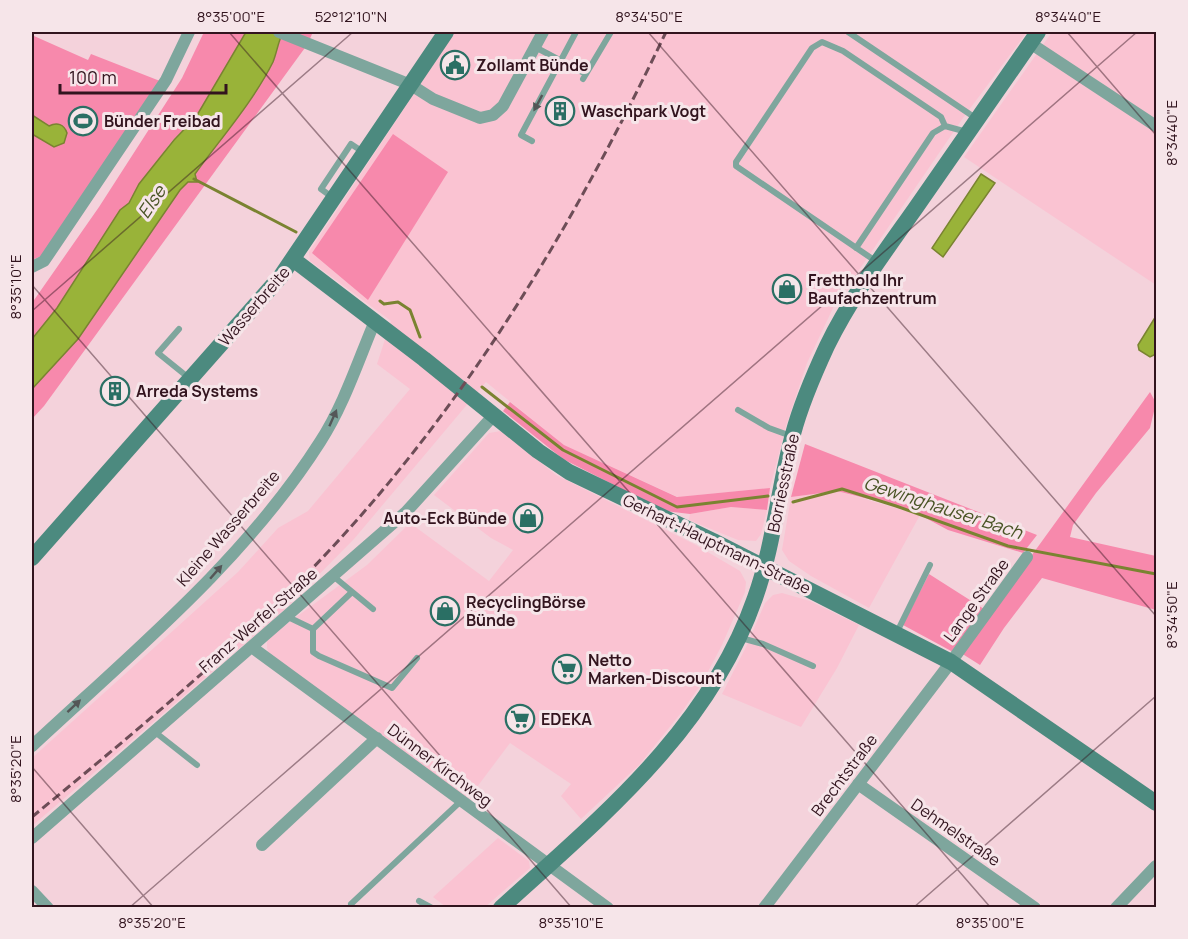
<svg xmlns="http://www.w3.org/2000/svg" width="1188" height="939" viewBox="0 0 1188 939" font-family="Manrope,sans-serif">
<rect width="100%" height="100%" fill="#f4d2db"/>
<path fill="#fac3d2" d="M 455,32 L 1027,32 L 963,118 L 833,308 L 807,363 L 786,426 L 770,488 L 678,497 L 564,445 L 486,382 L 354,539 L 284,610 L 32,826 L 32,758 L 238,572 L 278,528 L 308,511 L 410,389 L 377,364 L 391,321 L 310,261 L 309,252 Z
M 1052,32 L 1156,32 L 1156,285 L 964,157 Z
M 501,431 L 556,475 L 694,544 L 740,571 L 746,582 L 745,592 L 722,645 L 702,683 L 681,713 L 639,765 L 581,819 L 561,796 L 571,784 L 510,743 L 468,799 L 269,655 L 267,648 L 267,641 L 280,629 L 367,565 L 410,523 L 489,581 L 513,550 L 491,538 L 434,495 L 489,433 Z
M 837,491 L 920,515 L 869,608 L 811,576 L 789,561 L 782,550 L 791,497 Z
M 731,507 L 767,510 L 761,534 L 756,541 L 738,540 L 689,520 L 690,514 Z
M 782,593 L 810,601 L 859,625 L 837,668 L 801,727 L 722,694 L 746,647 L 765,603 L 773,595 Z
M 498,838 L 529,861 L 530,868 L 485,907 L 446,907 L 433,897 Z"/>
<path fill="#f789ac" d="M 204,32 L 246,32 L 196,117 L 173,140 L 139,184 L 129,203 L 120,210 L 57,308 L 32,339 L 32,303 L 99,207 L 182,78 Z
M 284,32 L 313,32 L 307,45 L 44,406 L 32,419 L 32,389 L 78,339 L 180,190 L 188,182 L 197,182 L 195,174 C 221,138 253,102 273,62 C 277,52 278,42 284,32 Z
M 34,36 L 88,60 L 91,54 L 160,81 L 44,255 L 32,260 L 32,40 Z
M 393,134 L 448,172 L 368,300 L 312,253 Z
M 1150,392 L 1156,403 L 1150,428 L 1096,493 L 1073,525 L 1070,537 L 1156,556 L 1156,610 L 1042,578 L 1004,628 L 980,665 L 961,653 Z
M 510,402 L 564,445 L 677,497 L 770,488 L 767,510 L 731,507 L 690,514 L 665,511 L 563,459 L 503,411 Z
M 805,444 L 1037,535 L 1023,553 L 948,530 L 920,515 L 896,506 L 837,491 L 791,497 Z
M 929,574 L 984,609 L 953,652 L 903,625 Z"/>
<path fill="#99b339" stroke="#7a8331" stroke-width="1.5" d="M 246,32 L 283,32 C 278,42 277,52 273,62 C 253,102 221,138 195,174 L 197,182 L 188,182 L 180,190 L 78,339 L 32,389 L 32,339 L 57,308 L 120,210 L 129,203 L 139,184 L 174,140 L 196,117 Z
M 32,115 L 49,126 C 57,122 64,124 67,133 L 64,143 L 54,147 L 32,134 Z
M 981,174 L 995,183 L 943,257 L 932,248 Z
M 1156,316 L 1156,354 L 1150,357 L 1139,350 L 1138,345 Z"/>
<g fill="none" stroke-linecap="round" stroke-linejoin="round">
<path stroke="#7a8331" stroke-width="3" d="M 194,179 L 296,232
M 380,301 L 384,304 L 398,302 L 410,310 L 420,337
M 482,387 L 563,450 L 677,507 L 768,496
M 793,502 L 842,489 L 896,506 L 1008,546 L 1156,574"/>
<path stroke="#7ea69d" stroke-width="6" d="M 848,32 L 977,119
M 535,47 L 586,74
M 583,79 L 611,32
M 532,141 L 521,135 L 576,32
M 332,197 L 321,189 L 351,144 L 363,152
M 856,248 L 933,133 L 945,126 L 967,132
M 877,262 L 736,166 L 736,162 L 812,48 L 822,42 L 843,51 L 941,117 L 945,126
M 179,329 L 158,353 L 189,378
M 738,410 L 769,428 L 791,436
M 333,576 L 373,609
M 288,617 L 313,629 L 313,652 L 319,656 L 392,688 L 417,658
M 313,629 L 352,592
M 897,632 L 930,565
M 741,638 L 763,644 L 813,666
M 155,732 L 197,765
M 419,901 L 432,908
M 351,904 L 461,801"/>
<path stroke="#7ea69d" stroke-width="12" d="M 279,32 L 411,85 L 433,99 L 480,118 L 493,115 L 503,106 L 543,32
M 1030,43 L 1156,126
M 32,267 L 44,261 L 166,80 L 189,32
M 253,648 L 608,908
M 32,746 C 133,652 245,560 320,442 C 344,405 358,361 375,321
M 858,784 L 1035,908
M 32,838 L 406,512 L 494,415
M 262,845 L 377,738
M 32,891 L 48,908
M 764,908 L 951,662 L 1027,557
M 1116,908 L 1156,866"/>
<path stroke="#4c8a7f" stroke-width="16" d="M 294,260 L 424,359 L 538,451 L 569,472 L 713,541 L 951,662 L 1156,803
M 32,558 L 281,276 L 446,32
M 501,908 C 601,817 709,730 755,598 C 774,545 778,489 793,434 C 801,404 814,374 827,346 C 851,297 884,253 915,209 C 956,150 997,91 1038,32"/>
<path stroke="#6d4d57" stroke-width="3" stroke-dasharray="9 4.5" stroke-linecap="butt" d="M 32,817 C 124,741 217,665 301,580 C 458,421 571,231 666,32"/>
</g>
<defs><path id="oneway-solid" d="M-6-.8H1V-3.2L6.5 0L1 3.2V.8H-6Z" transform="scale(1.5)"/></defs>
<g fill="#545657">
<use href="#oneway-solid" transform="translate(538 103) rotate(118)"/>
<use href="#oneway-solid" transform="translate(333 418) rotate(-66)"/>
<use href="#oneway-solid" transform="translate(216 572) rotate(-49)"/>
<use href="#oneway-solid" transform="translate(74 706) rotate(-43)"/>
</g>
<path fill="none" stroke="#32141e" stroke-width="1.5" stroke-opacity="0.45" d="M 229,32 L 991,908M 648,32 L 1156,616M 1067,32 L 1156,135M 32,285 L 572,908M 32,311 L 353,32M 32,767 L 154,908M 129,908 L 1137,32M 913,908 L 1156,696"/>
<defs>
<g id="civic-ring" transform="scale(1.5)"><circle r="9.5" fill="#f6e5e9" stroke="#2a6f64" stroke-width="1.5"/><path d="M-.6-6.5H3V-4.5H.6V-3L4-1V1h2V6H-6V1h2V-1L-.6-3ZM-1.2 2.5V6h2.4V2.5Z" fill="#2a6f64"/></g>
<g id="building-ring" transform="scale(1.5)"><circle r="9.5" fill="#f6e5e9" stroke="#2a6f64" stroke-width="1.5"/><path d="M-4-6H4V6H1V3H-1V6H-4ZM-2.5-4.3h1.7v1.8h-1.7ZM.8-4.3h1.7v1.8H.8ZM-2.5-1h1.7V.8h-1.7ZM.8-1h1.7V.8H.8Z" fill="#2a6f64"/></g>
<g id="stadium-ring" transform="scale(1.5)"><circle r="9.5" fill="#f6e5e9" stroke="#2a6f64" stroke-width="1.5"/><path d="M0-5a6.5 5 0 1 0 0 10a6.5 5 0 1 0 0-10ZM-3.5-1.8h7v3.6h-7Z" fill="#2a6f64"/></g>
<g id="shop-ring" transform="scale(1.5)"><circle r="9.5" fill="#f6e5e9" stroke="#2a6f64" stroke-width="1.5"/><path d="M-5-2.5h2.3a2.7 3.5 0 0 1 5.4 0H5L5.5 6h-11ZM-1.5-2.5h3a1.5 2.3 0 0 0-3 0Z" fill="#2a6f64"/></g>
<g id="supermarket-ring" transform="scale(1.5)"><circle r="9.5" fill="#f6e5e9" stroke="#2a6f64" stroke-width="1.5"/><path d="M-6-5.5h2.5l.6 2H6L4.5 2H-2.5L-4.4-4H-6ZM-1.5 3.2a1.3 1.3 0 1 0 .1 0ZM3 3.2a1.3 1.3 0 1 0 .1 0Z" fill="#2a6f64"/></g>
</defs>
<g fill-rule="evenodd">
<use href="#civic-ring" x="455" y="65"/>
<use href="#building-ring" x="560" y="111"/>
<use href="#stadium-ring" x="83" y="121"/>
<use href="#shop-ring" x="787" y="289"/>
<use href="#building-ring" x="115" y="391"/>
<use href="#shop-ring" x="528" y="518"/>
<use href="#shop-ring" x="445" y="611"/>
<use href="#supermarket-ring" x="567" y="669"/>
<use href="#supermarket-ring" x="520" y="719"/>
</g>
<g text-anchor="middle" stroke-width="6" stroke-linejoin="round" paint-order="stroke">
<g font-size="16" font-weight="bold" fill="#32141e" stroke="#f6e5e9" text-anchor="start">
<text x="476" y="71">Zollamt Bünde</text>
<text x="581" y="117">Waschpark Vogt</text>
<text x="104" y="127">Bünder Freibad</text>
<text x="808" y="286">Fretthold Ihr<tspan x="808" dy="18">Baufachzentrum</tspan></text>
<text x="136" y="397">Arreda Systems</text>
<text x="507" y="524" text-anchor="end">Auto-Eck Bünde</text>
<text x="466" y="608">RecyclingBörse<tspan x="466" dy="18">Bünde</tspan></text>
<text x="588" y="666">Netto<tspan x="588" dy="18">Marken-Discount</tspan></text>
<text x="541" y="725">EDEKA</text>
</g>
<g font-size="16" fill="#32141e" stroke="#f6e5e9">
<text transform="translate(254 306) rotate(-49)" y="6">Wasserbreite</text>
<text transform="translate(783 483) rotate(-78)" y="6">Borriesstraße</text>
<text transform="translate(228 528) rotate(-49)" y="6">Kleine Wasserbreite</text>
<text transform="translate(717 544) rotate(26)" y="6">Gerhart-Hauptmann-Straße</text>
<text transform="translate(976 600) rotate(-54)" y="6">Lange Straße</text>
<text transform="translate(258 620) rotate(-41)" y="6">Franz-Werfel-Straße</text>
<text transform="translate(440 765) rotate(37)" y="6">Dünner Kirchweg</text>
<text transform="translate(844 775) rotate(-53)" y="6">Brechtstraße</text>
<text transform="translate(956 832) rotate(35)" y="6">Dehmelstraße</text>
</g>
<g font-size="18" font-style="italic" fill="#495425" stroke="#f6e5e9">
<text transform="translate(152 202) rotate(-56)" y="6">Else</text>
<text transform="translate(943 508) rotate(18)" y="6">Gewinghauser Bach</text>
</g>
</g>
<rect width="1188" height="939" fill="none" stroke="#f6e5e9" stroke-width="66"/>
<path d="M60 84v9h166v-9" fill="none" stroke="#32141e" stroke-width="3"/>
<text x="69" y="84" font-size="18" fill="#32141e" stroke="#f6e5e9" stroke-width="4.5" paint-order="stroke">100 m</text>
<rect x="33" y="33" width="1122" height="873" fill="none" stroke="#32141e" stroke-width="2"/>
<g font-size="15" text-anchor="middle" fill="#32141e">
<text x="231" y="22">8°35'00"E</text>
<text x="351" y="22">52°12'10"N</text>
<text x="649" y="22">8°34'50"E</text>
<text x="1068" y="22">8°34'40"E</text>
<text transform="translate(1172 133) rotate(-90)" y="5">8°34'40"E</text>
<text transform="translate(16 287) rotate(-90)" y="5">8°35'10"E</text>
<text transform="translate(1172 615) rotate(-90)" y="5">8°34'50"E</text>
<text transform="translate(16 769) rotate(-90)" y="5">8°35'20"E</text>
<text x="152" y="928">8°35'20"E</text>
<text x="571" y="928">8°35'10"E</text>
<text x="990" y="928">8°35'00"E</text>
</g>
</svg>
